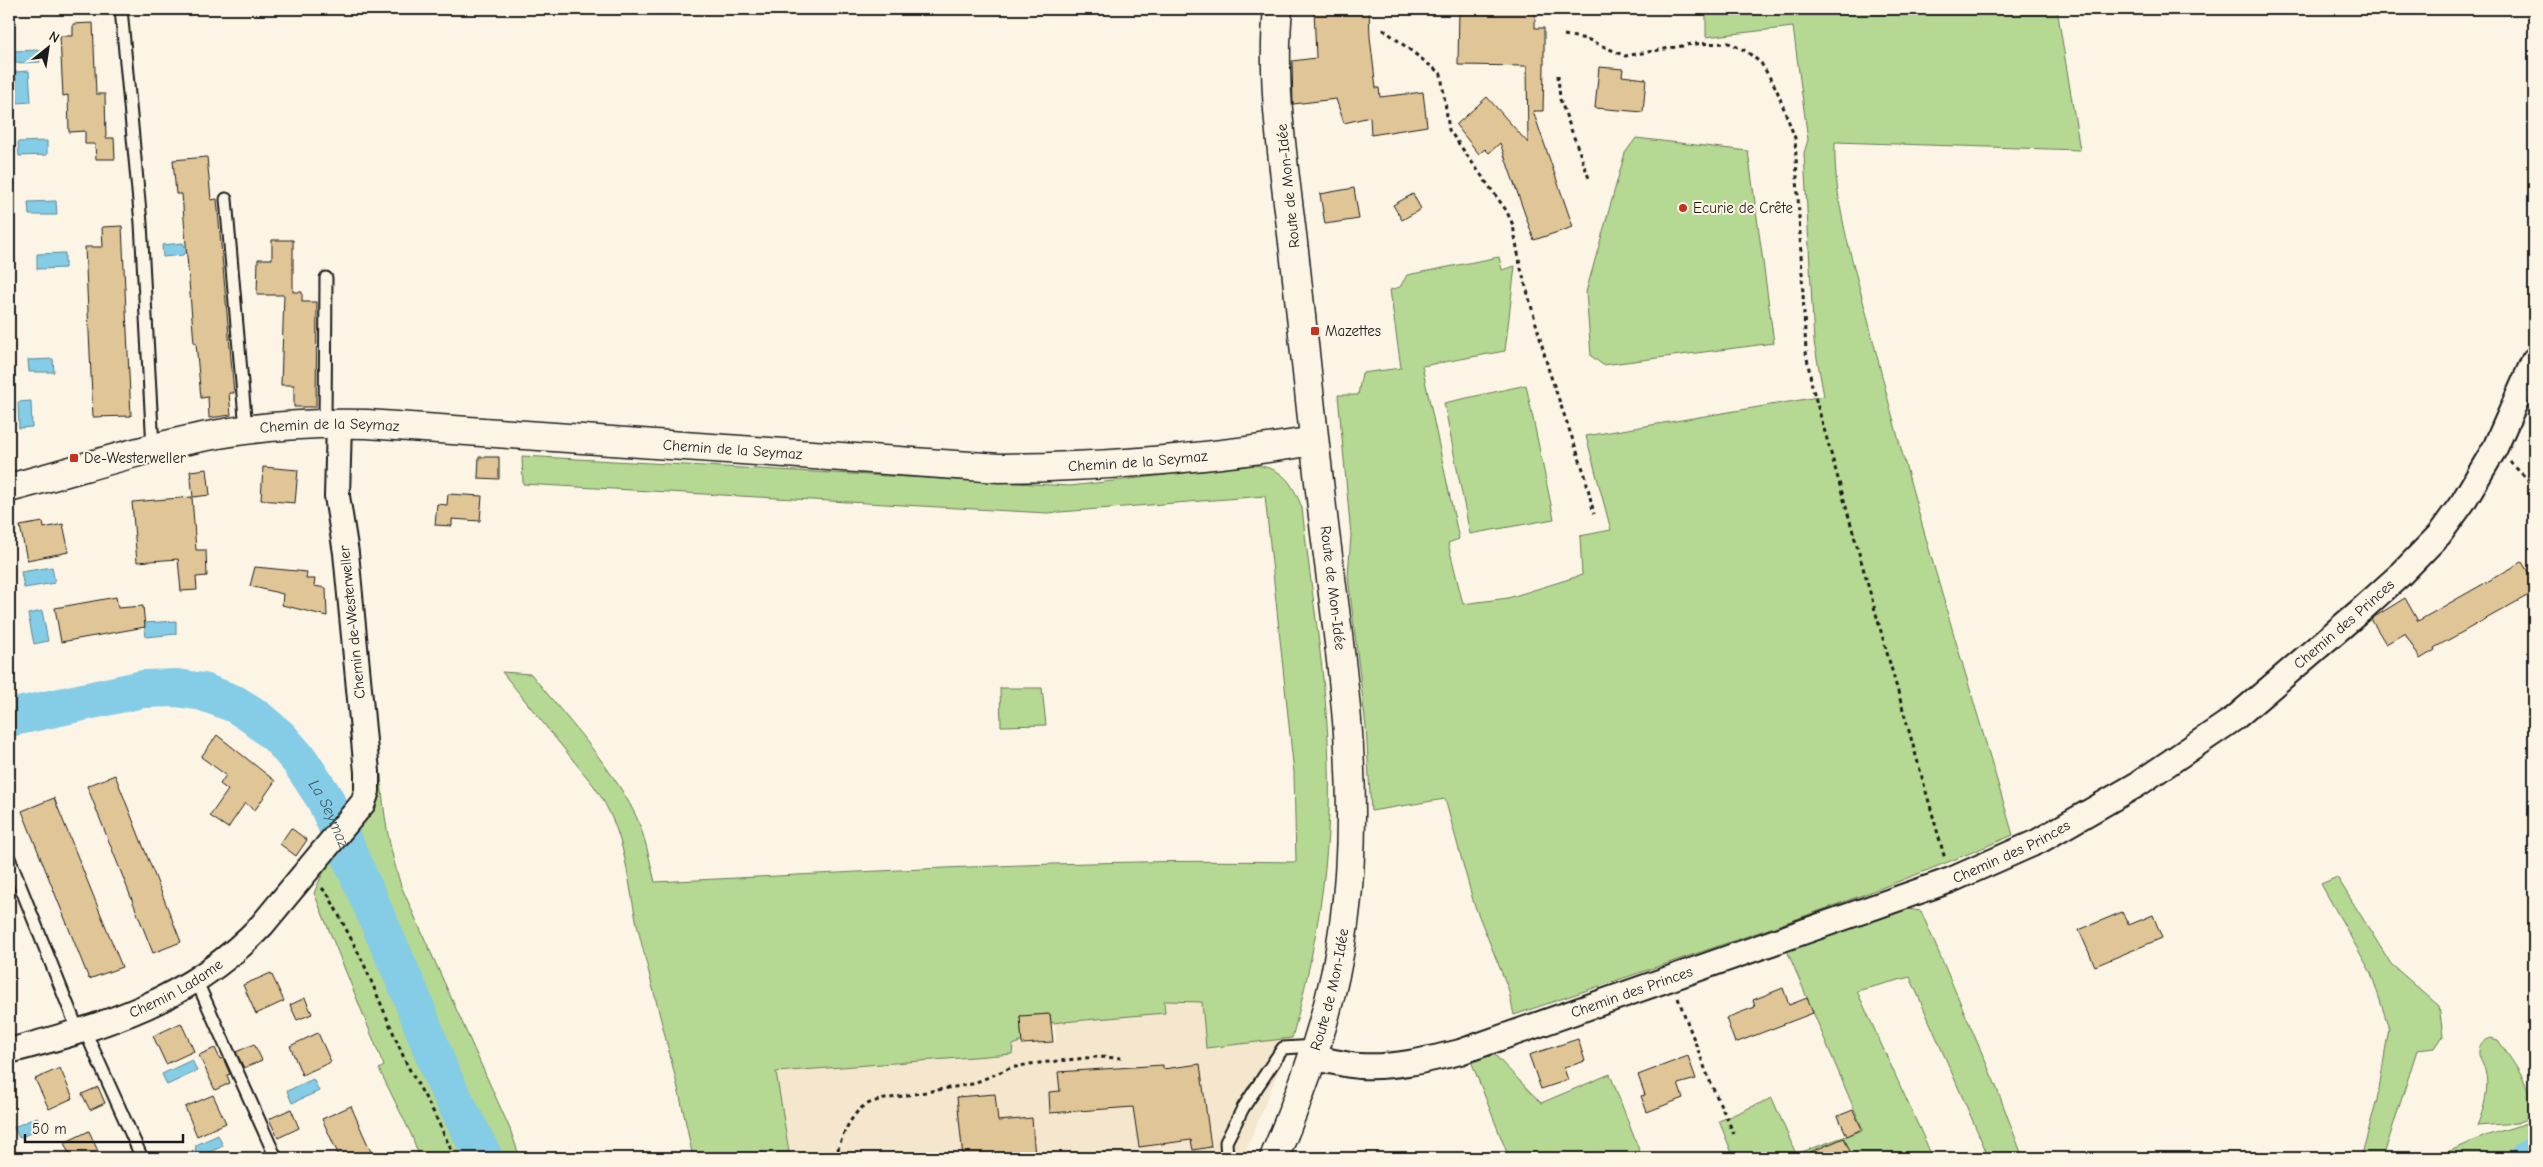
<svg xmlns="http://www.w3.org/2000/svg" width="2543" height="1167" viewBox="0 0 2543 1167" font-family="'Comic Neue',sans-serif">
<rect width="100%" height="100%" fill="#fcf5e5"/>
<filter id="ink" filterUnits="userSpaceOnUse"><feTurbulence type="fractalNoise" baseFrequency=".02" numOctaves="2"/><feDisplacementMap in="SourceGraphic" scale="10" xChannelSelector="R" yChannelSelector="G"/><feConvolveMatrix kernelMatrix="1 2 1 2 8 2 1 2 1" color-interpolation-filters="sRGB"/></filter>
<g filter="url(#ink)">
<path fill="#f4e7cd" d="M 1164,1001 L 1203,1002 L 1207,1047 L 1292,1038 L 1243,1158 L 790,1158 L 776,1072 L 1011,1054 L 1013,1044 L 1022,1041 L 1023,1044 L 1056,1042 L 1055,1026 L 1051,1026 L 1051,1023 L 1165,1013 Z"/>
<path fill="#b5d892" stroke="#687a57" d="M 1706,9 L 2057,9 L 2080,150 L 1835,142 C 1833,206 1856,270 1871,332 C 1912,501 1964,667 2013,835 C 1851,905 1681,958 1514,1015 L 1508,988 L 1474,904 L 1445,799 L 1371,811 L 1366,727 L 1348,576 L 1351,535 L 1338,395 L 1358,395 L 1362,373 L 1401,368 L 1390,290 L 1400,287 L 1407,275 L 1499,257 L 1502,270 L 1515,266 L 1505,351 L 1422,366 L 1459,539 L 1448,543 L 1463,604 L 1508,598 L 1582,575 L 1580,536 L 1611,530 L 1586,436 L 1824,396 L 1814,342 L 1804,153 L 1808,140 L 1793,27 L 1706,37 Z
M 1636,138 L 1748,151 L 1774,343 L 1603,365 L 1591,356 L 1586,292 L 1625,153 Z
M 1526,385 L 1554,519 L 1470,534 L 1444,403 Z
M 522,456 L 1070,486 L 1252,465 C 1282,467 1292,481 1302,508 C 1311,593 1327,679 1329,765 C 1332,858 1316,949 1292,1038 L 1206,1048 L 1202,1002 L 1164,1001 L 1165,1013 L 1051,1023 L 1050,1014 L 1020,1016 L 1022,1041 L 1013,1045 L 1012,1054 L 776,1072 L 790,1158 L 693,1158 C 679,1084 658,1011 640,937 C 626,881 629,836 594,786 L 502,672 L 531,674 C 564,715 611,766 634,812 C 645,834 649,858 655,882 C 869,872 1082,858 1296,862 L 1294,773 L 1265,496 L 1047,513 L 523,484 Z
M 1000,688 L 1042,688 L 1046,725 L 1001,726 Z
M 112,700 L 114,707 L 9,727 L 9,720 Z
M 381,774 C 383,814 389,847 401,886 L 510,1129 L 520,1158 L 420,1158 L 411,1134 L 379,1069 L 384,1066 L 314,893 L 331,855 L 369,808 Z
M 2337,877 L 2391,964 L 2439,1006 L 2443,1036 L 2435,1048 L 2417,1050 L 2383,1158 L 2361,1158 L 2378,1095 L 2389,1028 L 2371,973 L 2321,884 Z
M 1900,908 L 1921,911 L 1996,1086 L 2023,1158 L 1989,1158 L 1910,977 L 1857,991 L 1933,1158 L 1734,1158 L 1719,1121 L 1772,1098 L 1796,1154 L 1863,1130 L 1786,948 Z
M 2491,1038 L 2498,1040 C 2513,1062 2534,1089 2534,1117 L 2517,1123 L 2477,1126 C 2484,1108 2490,1089 2485,1069 C 2483,1064 2478,1057 2479,1051 C 2479,1044 2485,1040 2491,1038 Z
M 1493,1053 L 1541,1103 L 1610,1074 L 1642,1158 L 1509,1158 L 1471,1061 Z
M 2534,1121 L 2534,1158 L 2433,1158 L 2488,1135 Z"/>
<path fill="#85cce7" stroke="#5b8696" d="M 39,50 L 40,62 L 14,63 L 13,51 Z
M 29,71 L 31,102 L 17,103 L 15,72 Z
M 47,141 L 47,155 L 19,156 L 18,142 Z
M 56,201 L 57,215 L 29,215 L 28,202 Z
M 183,243 L 187,251 L 183,255 L 163,257 L 162,245 Z
M 65,253 L 65,268 L 37,269 L 37,254 Z
M 53,359 L 54,372 L 29,372 L 28,360 Z
M 31,401 L 32,427 L 19,428 L 18,402 Z
M 52,567 L 55,583 L 24,588 L 21,572 Z
M 42,611 L 48,641 L 34,644 L 28,614 Z
M 176,621 L 176,634 L 146,637 L 144,623 Z
M 192,1060 L 197,1071 L 167,1085 L 162,1074 Z
M 313,1079 L 319,1091 L 292,1103 L 287,1091 Z
M 37,1117 L 42,1128 L 19,1138 L 14,1127 Z
M 218,1135 L 223,1146 L 201,1156 L 195,1152 L 196,1145 Z"/>
<g fill="none" stroke-linecap="round" stroke-linejoin="round">
<g stroke="#85cce7" stroke-width="38">
<path id="s1" d="M 9,718 L 143,689 L 177,688 L 203,692 L 235,704 L 254,716 L 279,737 L 300,761 L 325,799 L 410,993 L 442,1076 L 484,1158"/>
<path d="M 2530,1158 L 2534,1156"/>
</g>
</g>
<path fill="#e0c696" stroke="#1c1c1c" d="M 1314,9 L 1369,9 L 1370,37 L 1376,88 L 1379,88 L 1380,97 L 1423,92 L 1427,126 L 1371,135 L 1370,117 L 1344,123 L 1336,99 L 1293,104 L 1292,61 L 1316,58 Z
M 1459,9 L 1535,9 L 1535,28 L 1544,28 L 1544,67 L 1543,111 L 1533,111 L 1573,227 L 1534,240 L 1500,143 L 1489,153 L 1485,149 L 1479,154 L 1456,125 L 1487,97 L 1528,143 L 1527,66 L 1458,65 Z
M 93,23 L 96,94 L 105,94 L 106,138 L 114,138 L 115,159 L 96,159 L 95,144 L 85,144 L 85,131 L 69,132 L 68,95 L 63,96 L 60,36 L 73,36 L 73,24 Z
M 1599,67 L 1623,69 L 1622,76 L 1646,79 L 1643,112 L 1595,108 Z
M 207,157 L 211,200 L 217,199 L 234,393 L 229,393 L 231,415 L 209,418 L 208,397 L 201,398 L 196,343 L 194,343 L 182,194 L 176,194 L 173,160 Z
M 1354,188 L 1359,219 L 1325,224 L 1320,194 Z
M 1413,194 L 1421,209 L 1402,220 L 1393,205 Z
M 122,226 L 131,416 L 93,417 L 85,247 L 103,247 L 102,227 Z
M 272,240 L 293,240 L 293,292 L 302,292 L 302,302 L 317,302 L 316,407 L 294,407 L 294,385 L 281,385 L 284,295 L 257,295 L 258,259 L 272,259 Z
M 479,457 L 499,457 L 499,479 L 478,478 Z
M 263,467 L 298,470 L 295,503 L 261,500 Z
M 207,469 L 210,495 L 193,497 L 190,471 Z
M 448,494 L 482,496 L 480,521 L 452,519 L 452,526 L 435,525 L 437,504 L 447,505 Z
M 192,497 L 196,550 L 206,550 L 207,576 L 196,577 L 197,590 L 181,591 L 178,559 L 137,562 L 132,502 Z
M 43,522 L 44,528 L 63,524 L 69,552 L 27,560 L 20,526 Z
M 2522,562 L 2534,582 L 2534,592 L 2434,648 L 2435,650 L 2420,659 L 2405,633 L 2386,644 L 2371,619 L 2405,598 L 2418,621 Z
M 255,567 L 307,572 L 306,579 L 315,579 L 314,586 L 326,588 L 327,616 L 282,605 L 283,594 L 250,586 Z
M 116,597 L 118,608 L 143,606 L 145,627 L 61,642 L 55,608 Z
M 217,735 L 275,781 L 255,810 L 245,803 L 228,828 L 210,816 L 228,790 L 220,784 L 226,775 L 201,757 Z
M 115,775 L 181,942 L 153,953 L 87,786 Z
M 54,798 L 122,967 L 89,979 L 22,811 Z
M 291,828 L 307,840 L 296,856 L 280,844 Z
M 2122,912 L 2129,925 L 2153,915 L 2162,938 L 2095,966 L 2079,930 Z
M 271,973 L 284,1001 L 256,1014 L 243,985 Z
M 1783,988 L 1789,1005 L 1807,998 L 1813,1013 L 1735,1043 L 1726,1018 L 1755,1007 L 1753,1000 Z
M 305,998 L 312,1014 L 297,1020 L 290,1005 Z
M 1050,1014 L 1053,1042 L 1022,1044 L 1020,1016 Z
M 181,1023 L 194,1051 L 166,1064 L 153,1036 Z
M 318,1033 L 331,1062 L 302,1075 L 290,1046 Z
M 1578,1039 L 1585,1061 L 1564,1068 L 1568,1080 L 1541,1089 L 1529,1055 Z
M 254,1044 L 262,1060 L 244,1068 L 236,1052 Z
M 215,1048 L 220,1059 L 223,1058 L 230,1074 L 227,1075 L 230,1083 L 215,1090 L 199,1055 Z
M 1688,1056 L 1696,1079 L 1678,1084 L 1683,1098 L 1647,1112 L 1641,1096 L 1645,1095 L 1638,1075 Z
M 1200,1064 L 1211,1147 L 1193,1150 L 1191,1140 L 1139,1147 L 1133,1107 L 1050,1113 L 1049,1092 L 1060,1091 L 1058,1072 L 1163,1065 L 1163,1069 Z
M 60,1068 L 73,1098 L 49,1109 L 35,1079 Z
M 98,1087 L 105,1103 L 90,1110 L 82,1094 Z
M 995,1094 L 998,1121 L 1032,1118 L 1035,1158 L 963,1158 L 957,1097 Z
M 213,1095 L 226,1123 L 197,1136 L 185,1107 Z
M 351,1106 L 363,1134 L 374,1158 L 340,1158 L 322,1119 Z
M 291,1109 L 299,1128 L 278,1138 L 269,1119 Z
M 1853,1110 L 1862,1129 L 1847,1136 L 1838,1116 Z
M 89,1131 L 101,1158 L 71,1158 L 64,1143 Z
M 1844,1138 L 1853,1158 L 1796,1158 Z"/>
<g fill="none" stroke-linecap="round" stroke-linejoin="round">
<g stroke="#1c1c1c" stroke-width="15">
<path id="lane" d="M 121,9 L 141,223 L 153,448
M 226,199 L 246,429
M 325,424 L 326,278
M 9,858 L 79,1033
M 197,982 L 276,1158
M 85,1031 L 142,1158
M 1227,1158 L 1226,1142 L 1243,1108 L 1283,1048 L 1315,1046"/>
</g>
<g stroke="#1c1c1c" stroke-width="28">
<g id="street">
<path id="s2" d="M 9,1051 C 107,1025 190,1001 262,925 L 363,803 L 367,791 L 367,772 L 346,553 L 337,496 L 339,424"/>
<path id="s3" d="M 1313,1058 C 1328,1060 1344,1065 1359,1066 C 1394,1068 1427,1060 1460,1052 L 1951,880 L 2039,841 L 2138,784 L 2235,718 L 2360,611 L 2401,574 L 2439,535 L 2463,502 L 2495,448 L 2534,360"/>
</g>
</g>
<g stroke="#1c1c1c" stroke-width="31">
<g id="secondary">
<path id="s4" d="M 9,488 C 79,470 148,446 219,434 C 268,425 318,423 367,424 L 999,468 C 1104,467 1210,458 1314,441"/>
<path id="s5" d="M 1274,1158 C 1306,1082 1333,1006 1344,924 C 1362,793 1342,663 1325,533 C 1314,442 1305,351 1295,260 C 1286,178 1270,90 1278,9"/>
</g>
</g>
<path stroke="#1c1c1c" stroke-width="3" stroke-dasharray="4 4" stroke-linecap="butt" d="M 1383,29 L 1441,74 L 1449,130 L 1506,210 L 1513,225 L 1520,265 L 1549,371 L 1585,475 L 1594,514
M 1564,35 L 1587,39 L 1625,56 L 1693,44 L 1729,43 L 1746,51 L 1761,63 L 1776,88 L 1795,138 L 1806,352 L 1812,386 L 1945,859
M 1558,75 L 1560,99 L 1590,181
M 2510,462 L 2534,486
M 322,888 L 329,896 L 363,962 L 407,1065 L 434,1113 L 455,1158
M 1678,998 L 1711,1084 L 1734,1134
M 836,1158 C 839,1142 850,1115 864,1106 C 868,1103 874,1102 879,1100 L 972,1084 L 1010,1068 L 1030,1064 L 1095,1057 L 1124,1058"/>
<use href="#lane" stroke="#fcf5e5" stroke-width="11"/>
<use href="#street" stroke="#fcf5e5" stroke-width="24"/>
<use href="#secondary" stroke="#fcf5e5" stroke-width="28"/>
</g>
</g>
<g fill="#c8321e" stroke="#fcf5e5" stroke-width="2">
<circle cx="1683" cy="208" r="5"/>
<rect x="1310" y="326" width="10" height="10" rx="2.5"/>
<rect x="69" y="453" width="10" height="10" rx="2.5"/>
</g>
<g text-anchor="middle" stroke-width="4" stroke-linejoin="round" paint-order="stroke">
<g font-size="15" fill="#1c1c1c" stroke="#fcf5e5">
<text transform="translate(1288 186) rotate(-96)" y="5">Route de Mon-Idée</text>
<text dy="5" stroke="none"><textPath href="#s4" startOffset="328">Chemin de la Seymaz</textPath></text>
<text dy="5" stroke="none"><textPath href="#s4" startOffset="732">Chemin de la Seymaz</textPath></text>
<text dy="5" stroke="none"><textPath href="#s4" startOffset="1138">Chemin de la Seymaz</textPath></text>
<text transform="translate(1333 588) rotate(83)" y="5">Route de Mon-Idée</text>
<text transform="translate(352 622) rotate(-96)" y="5">Chemin de-Westerweller</text>
<text dy="5" stroke="none"><textPath href="#s3" startOffset="1141">Chemin des Princes</textPath></text>
<text dy="5" stroke="none"><textPath href="#s3" startOffset="736">Chemin des Princes</textPath></text>
<text dy="5" stroke="none"><textPath href="#s2" startOffset="179">Chemin Ladame</textPath></text>
<text dy="5" stroke="none"><textPath href="#s5" startOffset="178">Route de Mon-Idée</textPath></text>
<text dy="5" stroke="none"><textPath href="#s3" startOffset="331">Chemin des Princes</textPath></text>
</g>
<g font-size="15" fill="#1c1c1c" stroke="#fcf5e5" text-anchor="start">
<text x="1693" y="213">Ecurie de Crête</text>
<text x="1325" y="336">Mazettes</text>
<text x="84" y="463">De-Westerweller</text>
</g>
<g font-size="16" font-style="italic" fill="#415a63" stroke="#fcf5e5">
<text dy="6" stroke="none"><textPath href="#s1" startOffset="379">La Seymaz</textPath></text>
</g>
</g>
<rect width="2543" height="1167" fill="none" stroke="#fcf5e5" stroke-width="30"/>
<rect x="15" y="15" width="2513" height="1137" fill="none" stroke="#1c1c1c" stroke-width="2" filter="url(#ink)"/>
<g transform="translate(48 48) rotate(30)" stroke="#fcf5e5" stroke-width="4" paint-order="stroke">
<path d="M0-4L9 19L0 12L-9 19Z" fill="#1c1c1c"/>
<text y="-8" font-size="14" font-weight="bold" text-anchor="middle" fill="#1c1c1c">N</text>
</g>
<path d="M25 1134v8h158v-8" fill="none" stroke="#1c1c1c" stroke-width="2.5"/>
<text x="32" y="1134" font-size="15" fill="#1c1c1c" stroke="#fcf5e5" stroke-width="4" paint-order="stroke">50 m</text>
</svg>
